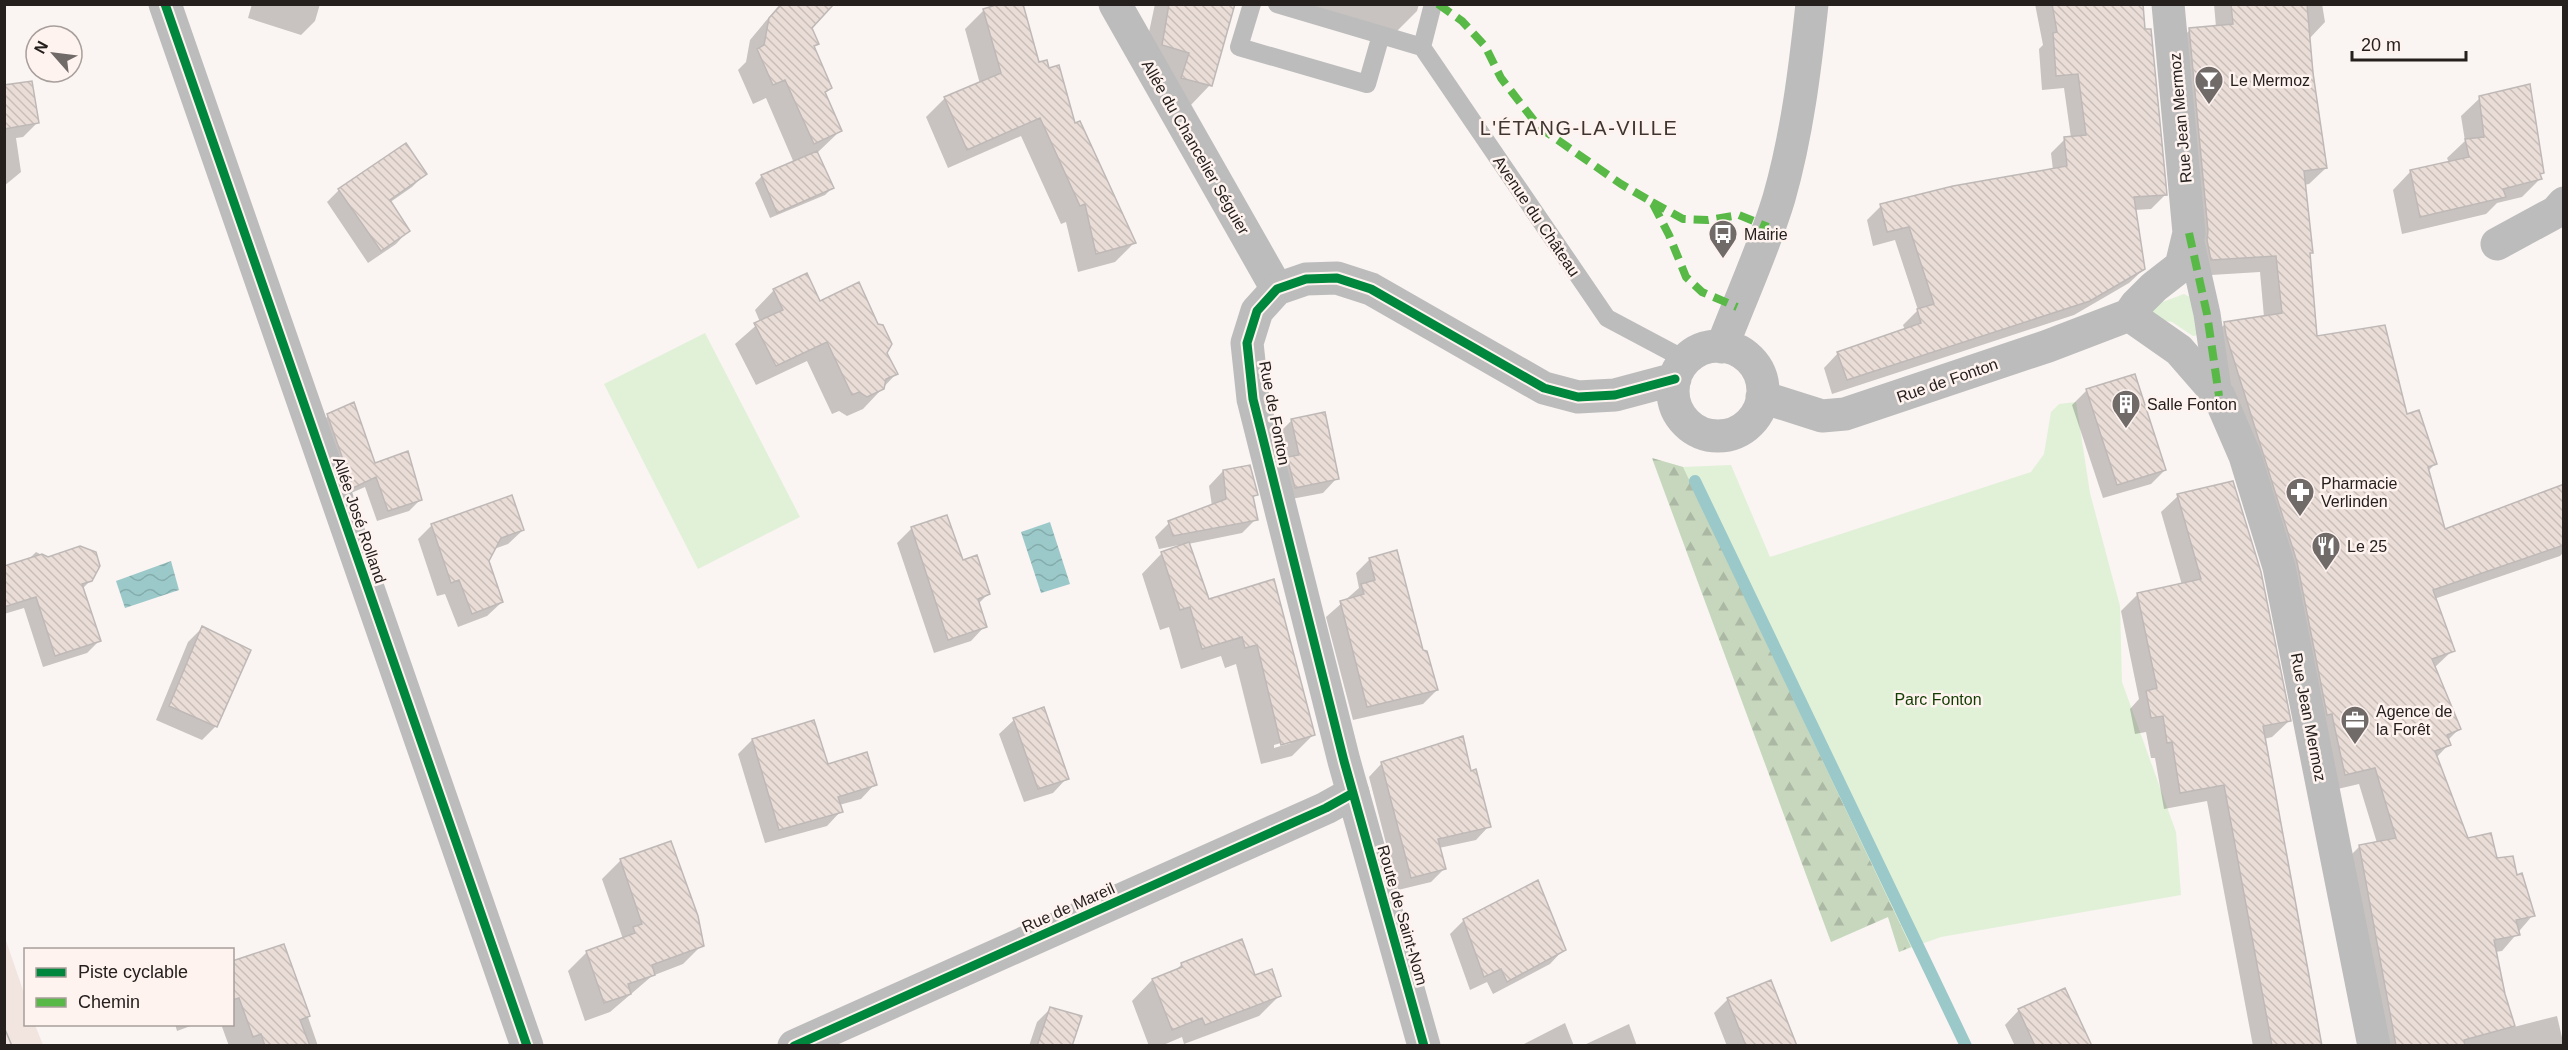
<svg xmlns="http://www.w3.org/2000/svg" width="2568" height="1050" viewBox="0 0 2568 1050" font-family="Helvetica,sans-serif">
<defs>
<pattern id="forest-firs" width="22" height="20" patternUnits="userSpaceOnUse" patternTransform="scale(1.5)"><rect width="22" height="20" fill="#c7d7be"/><path d="M5 1l3.5 6h-7zM16 11l3.5 6h-7z" fill="#abb8a3"/></pattern>
<pattern id="water-waves" width="16" height="10" patternUnits="userSpaceOnUse" patternTransform="scale(1.5)"><rect width="16" height="10" fill="#9bc9c9"/><path d="M0 5q4-4 8 0t8 0" fill="none" stroke="#85acac"/></pattern>
<pattern id="building-back-hatch" width="6" height="6" patternUnits="userSpaceOnUse" patternTransform="scale(1.5)"><rect width="6" height="6" fill="#eaddd7"/><path d="M-1 5l2 2M0 0l6 6M5-1l2 2" fill="none" stroke="#c9bdb8"/></pattern>
</defs>
<rect width="100%" height="100%" fill="#faf4f2"/>
<path fill="#f2e5df" d="M 4,935 L 25,996 L 26,1024 L 35,1025 L 43,1045 L 5,1045 Z"/>
<path fill="#e1f1d8" d="M 2184,294 L 2196,300 L 2203,334 L 2193,336 L 2172,322 L 2148,318 L 2149,307 Z
M 705,333 L 800,517 L 698,569 L 604,384 Z
M 2076,402 L 2090,493 L 2120,606 L 2122,682 L 2176,832 L 2181,895 L 1941,937 L 1899,952 L 1888,917 L 1831,942 L 1652,458 L 1683,467 L 1731,465 L 1770,557 L 2031,472 L 2044,454 L 2051,412 L 2059,404 Z"/>
<path fill="url(#forest-firs)" d="M 1652,458 L 1683,467 L 1911,947 L 1899,952 L 1888,917 L 1831,942 Z"/>
<path fill="url(#water-waves)" d="M 1050,522 L 1070,584 L 1041,593 L 1021,532 Z
M 171,561 L 179,590 L 125,608 L 116,581 Z"/>
<path fill="#0003" fill-rule="evenodd" d="M 252,4 L 320,4 L 315,21 L 301,35 L 248,18 Z
M 780,4 L 821,4 L 810,28 L 817,43 L 813,47 L 831,88 L 824,94 L 840,131 L 817,153 L 832,188 L 825,195 L 770,218 L 755,183 L 762,176 L 794,163 L 766,98 L 753,104 L 738,70 L 746,62 L 750,40 Z
M 1155,4 L 1233,4 L 1210,85 L 1190,106 L 1142,65 Z
M 1307,4 L 1419,4 L 1417,11 L 1397,31 Z
M 2035,4 L 2141,4 L 2165,195 L 2151,209 L 2134,210 L 2144,269 L 2129,283 L 2074,315 L 1832,394 L 1824,368 L 1838,353 L 1905,330 L 1903,325 L 1918,310 L 1895,240 L 1873,246 L 1867,220 L 1881,206 L 2053,170 L 2051,153 L 2065,139 L 2071,138 L 2064,88 L 2042,90 L 2039,49 L 2043,45 Z
M 2214,4 L 2322,4 L 2325,22 L 2309,39 L 2326,168 L 2309,184 L 2304,185 L 2312,252 L 2308,256 L 2316,337 L 2406,416 L 2435,464 L 2428,471 L 2444,531 L 2564,505 L 2564,552 L 2560,556 L 2434,599 L 2453,650 L 2434,668 L 2459,729 L 2448,740 L 2449,744 L 2436,758 L 2467,840 L 2516,877 L 2533,915 L 2502,951 L 2495,952 L 2504,994 L 2514,1027 L 2557,1016 L 2564,1046 L 2376,1046 L 2343,863 L 2359,847 L 2377,843 L 2359,784 L 2329,791 L 2208,340 L 2225,324 L 2264,317 L 2260,272 L 2195,276 L 2173,46 L 2190,30 L 2216,27 Z
M 984,10 L 1038,64 L 1074,125 L 1134,243 L 1115,262 L 1078,272 L 1066,222 L 1061,224 L 1021,136 L 948,168 L 926,117 L 945,98 L 980,84 L 965,29 Z
M 4,87 L 37,123 L 23,137 L 16,138 L 21,172 L 4,186 Z
M 2480,98 L 2542,173 L 2539,175 L 2540,179 L 2522,197 L 2497,203 L 2486,214 L 2402,234 L 2393,190 L 2411,171 L 2449,163 L 2447,158 L 2465,141 L 2461,116 Z
M 425,174 L 412,187 L 389,203 L 408,231 L 396,244 L 368,263 L 327,202 L 339,190 Z
M 774,290 L 819,303 L 886,353 L 896,374 L 863,409 L 847,416 L 839,411 L 832,414 L 807,361 L 756,385 L 735,344 L 760,322 L 755,310 Z
M 2134,375 L 2165,470 L 2151,484 L 2103,498 L 2072,405 L 2086,391 Z
M 328,416 L 374,465 L 420,500 L 409,511 L 377,521 L 365,487 L 342,497 L 317,427 Z
M 1292,420 L 1337,478 L 1323,493 L 1281,501 L 1278,434 Z
M 1223,471 L 1256,495 L 1252,499 L 1256,519 L 1242,533 L 1188,544 L 1208,601 L 1273,581 L 1313,735 L 1292,756 L 1261,764 L 1236,664 L 1225,668 L 1221,656 L 1181,669 L 1169,627 L 1160,630 L 1142,574 L 1162,553 L 1179,547 L 1179,545 L 1159,549 L 1155,537 L 1169,523 L 1212,506 L 1209,486 ZM 1291,740 L 1291,743 L 1274,748 L 1274,745 Z
M 2178,496 L 2289,721 L 2272,737 L 2264,739 L 2321,1046 L 2253,1046 L 2207,801 L 2164,809 L 2155,758 L 2151,758 L 2146,732 L 2135,734 L 2130,709 L 2139,699 L 2121,611 L 2138,594 L 2182,585 L 2161,512 Z
M 946,517 L 962,562 L 988,594 L 978,604 L 985,626 L 971,641 L 934,653 L 897,543 L 911,529 Z
M 432,525 L 523,530 L 508,544 L 494,549 L 488,561 L 502,602 L 487,616 L 458,627 L 445,594 L 437,596 L 418,539 Z
M 36,552 L 91,580 L 82,589 L 99,641 L 87,653 L 43,667 L 24,608 L 4,614 L 4,573 L 24,564 Z
M 1370,559 L 1422,651 L 1437,690 L 1423,704 L 1353,720 L 1326,617 L 1359,588 L 1356,573 Z
M 202,628 L 216,726 L 202,740 L 156,720 L 188,642 Z
M 1043,709 L 1067,778 L 1053,793 L 1024,802 L 999,734 L 1014,720 Z
M 813,722 L 827,766 L 875,784 L 861,799 L 839,805 L 841,811 L 827,826 L 765,843 L 738,754 L 752,740 Z
M 1382,763 L 1469,772 L 1489,826 L 1476,840 L 1439,848 L 1444,869 L 1431,882 L 1398,890 L 1369,777 Z
M 670,843 L 702,945 L 683,964 L 652,976 L 610,1012 L 585,1021 L 568,971 L 587,952 L 623,939 L 602,879 L 620,861 Z
M 1464,920 L 1564,949 L 1550,964 L 1493,994 L 1487,982 L 1470,990 L 1450,934 Z
M 283,945 L 318,1046 L 229,1046 L 221,1024 L 232,1024 L 232,963 Z
M 1182,964 L 1254,977 L 1279,996 L 1259,1016 L 1184,1044 L 1182,1037 L 1161,1046 L 1149,1046 L 1132,1001 L 1152,980 L 1174,972 Z
M 1728,999 L 1789,1046 L 1727,1046 L 1714,1013 Z
M 1051,1008 L 1071,1046 L 1029,1046 L 1037,1022 Z
M 2019,1010 L 2090,1046 L 2015,1046 L 2005,1025 Z
M 1565,1023 L 1574,1046 L 1520,1046 Z
M 175,1024 L 196,1024 L 177,1031 Z
M 1629,1024 L 1637,1046 L 1582,1046 Z"/>
<g fill="none" stroke-linecap="round" stroke-linejoin="round">
<path stroke="#9bc9c9" stroke-width="12" d="M 1695,481 L 1966,1046"/>
</g>
<path fill="url(#building-back-hatch)" stroke="#beb9b7" stroke-width="1.5" d="M 782,4 L 834,4 L 812,28 L 819,44 L 814,46 L 832,88 L 825,92 L 842,131 L 814,144 L 785,80 L 773,85 L 757,49 L 764,45 L 769,18 Z
M 999,4 L 1023,4 L 1039,62 L 1047,60 L 1049,68 L 1059,65 L 1075,123 L 1080,121 L 1136,243 L 1096,254 L 1085,204 L 1080,206 L 1040,118 L 967,150 L 944,97 L 1001,73 L 983,9 Z
M 1169,4 L 1235,4 L 1212,86 L 1181,78 L 1189,53 L 1162,45 Z
M 2052,4 L 2143,4 L 2145,29 L 2151,29 L 2167,195 L 2134,197 L 2145,269 L 2090,301 L 1847,380 L 1837,352 L 1921,323 L 1917,309 L 1934,304 L 1909,227 L 1887,232 L 1880,204 L 1953,186 L 2067,166 L 2064,137 L 2086,135 L 2078,74 L 2056,76 L 2053,33 L 2057,32 Z
M 2231,4 L 2307,4 L 2313,73 L 2327,168 L 2304,171 L 2313,253 L 2310,253 L 2317,336 L 2385,325 L 2407,414 L 2419,410 L 2437,464 L 2428,467 L 2445,529 L 2564,484 L 2564,545 L 2433,590 L 2455,651 L 2432,659 L 2461,729 L 2447,735 L 2451,745 L 2435,751 L 2468,838 L 2491,833 L 2497,858 L 2513,856 L 2517,875 L 2522,873 L 2535,916 L 2516,920 L 2520,935 L 2494,940 L 2505,994 L 2515,1026 L 2464,1040 L 2465,1046 L 2396,1046 L 2359,845 L 2396,838 L 2375,768 L 2345,775 L 2333,720 L 2332,714 L 2327,715 L 2297,562 L 2226,335 L 2224,322 L 2282,313 L 2276,256 L 2211,260 L 2207,240 L 2208,231 L 2189,28 L 2233,24 Z
M 32,81 L 39,123 L 4,129 L 4,85 Z
M 2530,84 L 2544,173 L 2540,174 L 2542,179 L 2503,189 L 2506,197 L 2420,217 L 2410,170 L 2469,157 L 2465,139 L 2484,137 L 2479,96 Z
M 406,143 L 427,174 L 390,200 L 410,231 L 381,251 L 338,189 Z
M 817,151 L 834,188 L 777,213 L 761,175 Z
M 807,273 L 820,301 L 859,282 L 878,324 L 883,325 L 892,344 L 887,353 L 898,374 L 886,379 L 884,389 L 867,397 L 859,392 L 852,395 L 827,342 L 776,366 L 754,323 L 783,310 L 773,289 Z
M 2135,374 L 2166,470 L 2117,485 L 2086,389 Z
M 354,402 L 375,463 L 408,451 L 422,500 L 388,511 L 376,477 L 353,488 L 327,414 Z
M 1325,412 L 1339,479 L 1295,488 L 1287,457 L 1299,455 L 1291,419 Z
M 1250,465 L 1258,495 L 1253,496 L 1258,520 L 1173,536 L 1168,521 L 1226,499 L 1223,470 Z
M 2233,481 L 2261,572 L 2291,721 L 2263,726 L 2322,1046 L 2272,1046 L 2224,785 L 2180,793 L 2172,742 L 2167,743 L 2163,716 L 2151,718 L 2146,691 L 2157,688 L 2137,593 L 2201,579 L 2177,494 Z
M 512,495 L 524,530 L 501,538 L 489,561 L 503,602 L 472,614 L 459,580 L 451,583 L 431,524 Z
M 947,515 L 963,560 L 977,555 L 990,594 L 978,599 L 987,627 L 948,640 L 911,527 Z
M 1189,542 L 1209,599 L 1274,579 L 1315,735 L 1281,745 L 1257,645 L 1245,648 L 1242,637 L 1202,649 L 1190,607 L 1180,610 L 1161,552 Z
M 80,546 L 96,552 L 100,566 L 92,581 L 82,584 L 101,641 L 55,656 L 36,597 L 4,607 L 4,566 L 42,554 L 48,557 Z
M 1397,550 L 1423,650 L 1427,651 L 1438,690 L 1367,707 L 1340,601 L 1364,594 L 1361,584 L 1375,580 L 1369,558 Z
M 202,626 L 251,650 L 217,727 L 169,706 Z
M 1044,707 L 1069,779 L 1038,789 L 1013,718 Z
M 814,720 L 828,764 L 867,752 L 877,785 L 838,797 L 843,812 L 779,830 L 752,739 Z
M 1463,736 L 1471,771 L 1476,769 L 1491,827 L 1438,839 L 1446,869 L 1411,878 L 1381,762 Z
M 671,841 L 698,916 L 704,946 L 652,965 L 655,975 L 628,984 L 631,994 L 604,1003 L 586,951 L 635,933 L 633,927 L 642,924 L 620,859 Z
M 1538,880 L 1566,950 L 1507,982 L 1501,969 L 1484,977 L 1463,919 Z
M 1242,939 L 1255,975 L 1272,969 L 1281,996 L 1205,1025 L 1202,1018 L 1172,1030 L 1152,979 L 1182,967 L 1181,963 Z
M 284,944 L 310,1016 L 300,1020 L 310,1046 L 265,1046 L 261,1034 L 253,1037 L 239,998 L 232,1000 L 232,961 Z
M 1771,980 L 1797,1046 L 1746,1046 L 1727,998 Z
M 2065,988 L 2092,1046 L 2035,1046 L 2018,1009 Z
M 1050,1007 L 1082,1016 L 1072,1046 L 1037,1046 Z"/>
<g fill="none" stroke-linecap="round" stroke-linejoin="round">
<path stroke="#bbbcbb" stroke-width="18" d="M 1252,4 L 1239,47 L 1367,84 L 1381,35
M 1277,4 L 1422,47
M 1433,4 L 1422,47 L 1607,318 L 1686,360"/>
<path stroke="#bbbcbb" stroke-width="27" d="M 2189,234 L 2207,314 L 2219,396"/>
<path stroke="#bbbcbb" stroke-width="33" d="M 165,4 L 527,1046
M 1115,4 L 1277,289
M 2497,244 L 2556,212 L 2564,203
M 794,1046 L 1326,808 L 1353,793"/>
<path stroke="#bbbcbb" stroke-width="33" d="M 2129,315 L 2179,350 L 2219,396 L 2245,456 L 2279,567 L 2374,1046
M 2129,315 L 2136,305 L 2154,287 L 2181,266 L 2189,233 L 2168,4
M1673 391a45 45 0 1 1 90 0a45 45 0 1 1-90 0Z
M 1722,347 C 1741,297 1764,248 1779,198 C 1797,135 1805,69 1812,4
M 1762,397 L 1822,416 L 1845,414 L 2048,346 L 2129,315
M 1424,1046 L 1344,761 L 1253,399 L 1247,343 L 1257,311 L 1277,289 L 1306,279 L 1337,278 L 1371,289 L 1544,388 L 1578,397 L 1615,395 L 1675,379"/>
<path stroke="#b5b3b2" stroke-width="1.5" d="M 4,1027 L 12,1046"/>
<path stroke="#58b947" stroke-width="8" stroke-dasharray="15 8" stroke-linecap="butt" d="M 1438,4 L 1462,21 L 1485,46 L 1501,78 L 1539,127 L 1621,184 L 1652,202 L 1669,235 L 1686,277 L 1702,292 L 1737,307
M 1652,202 L 1683,219 L 1708,220 L 1739,215 L 1768,227
M 2189,233 L 2207,314 L 2219,396"/>
<g stroke="#fef3ef" stroke-width="13">
<path id="cycleway" d="M 165,4 L 527,1046
M 794,1046 L 1326,808 L 1353,793
M 1424,1046 L 1344,761 L 1253,399 L 1247,343 L 1257,311 L 1277,289 L 1306,279 L 1337,278 L 1371,289 L 1544,388 L 1578,397 L 1615,395 L 1675,379"/>
</g>
<use href="#cycleway" stroke="#00873e" stroke-width="9"/>
</g>
<defs>
<g id="bar-pin" transform="scale(1.5)"><path d="M0 17L-7.5 6A9.5 9.5 0 1 1 7.5 6Z" fill="#706a68" stroke="#fef3ef"/><path d="M-6-5H6L.8 .8V4.5H3.5V6h-7V4.5H-.8V.8Z" fill="#fff"/></g>
<g id="bus-pin" transform="scale(1.5)"><path d="M0 17L-7.5 6A9.5 9.5 0 1 1 7.5 6Z" fill="#706a68" stroke="#fef3ef"/><path d="M-5-6H5V4H4V6H2V4H-2V6H-4V4H-5ZM-3.5-4V0h7V-4ZM-3.5 1.2v1.5H-2V1.2ZM2 1.2v1.5H3.5V1.2Z" fill="#fff"/></g>
<g id="building-pin" transform="scale(1.5)"><path d="M0 17L-7.5 6A9.5 9.5 0 1 1 7.5 6Z" fill="#706a68" stroke="#fef3ef"/><path d="M-4-6H4V6H1V3H-1V6H-4ZM-2.5-4.3h1.7v1.8h-1.7ZM.8-4.3h1.7v1.8H.8ZM-2.5-1h1.7V.8h-1.7ZM.8-1h1.7V.8H.8Z" fill="#fff"/></g>
<g id="pharmacy-pin" transform="scale(1.5)"><path d="M0 17L-7.5 6A9.5 9.5 0 1 1 7.5 6Z" fill="#706a68" stroke="#fef3ef"/><path d="M-2-6h4v4h4v4h-4v4h-4v-4h-4v-4h4Z" fill="#fff"/></g>
<g id="restaurant-pin" transform="scale(1.5)"><path d="M0 17L-7.5 6A9.5 9.5 0 1 1 7.5 6Z" fill="#706a68" stroke="#fef3ef"/><path d="M-5-6h1v4h1v-4h1v4h1v-4h1v5L-1.5 .5V6h-2V.5L-5-1ZM5-6V6H3V1.5H1.5Q1.5-4 5-6Z" fill="#fff"/></g>
<g id="office-pin" transform="scale(1.5)"><path d="M0 17L-7.5 6A9.5 9.5 0 1 1 7.5 6Z" fill="#706a68" stroke="#fef3ef"/><path d="M-6-3h4V-5.5h4V-3h4V5H-6ZM-1-4.5V-3h2v-1.5ZM-6 0V1H6V0Z" fill="#fff"/></g>
</defs>
<g fill-rule="evenodd">
<use href="#bar-pin" x="2209" y="80"/>
<use href="#bus-pin" x="1723" y="234"/>
<use href="#building-pin" x="2126" y="404"/>
<use href="#pharmacy-pin" x="2300" y="492"/>
<use href="#restaurant-pin" x="2326" y="546"/>
<use href="#office-pin" x="2355" y="720"/>
</g>
<g text-anchor="middle" stroke-width="5" stroke-linejoin="round" paint-order="stroke">
<g font-size="16" fill="#25201e" stroke="#fef3ef" text-anchor="start">
<text x="2230" y="86">Le Mermoz</text>
<text x="1744" y="240">Mairie</text>
<text x="2147" y="410">Salle Fonton</text>
<text x="2321" y="489">Pharmacie<tspan x="2321" dy="18">Verlinden</tspan></text>
<text x="2347" y="552">Le 25</text>
<text x="2376" y="717">Agence de<tspan x="2376" dy="18">la Forêt</tspan></text>
</g>
<g font-size="16" fill="#25201e" stroke="#fef3ef">
<text transform="translate(2180 118) rotate(-95)" y="6">Rue Jean Mermoz</text>
<text transform="translate(1196 147) rotate(60)" y="6">Allée du Chancelier Séguier</text>
<text transform="translate(1537 216) rotate(56)" y="6">Avenue du Château</text>
<text transform="translate(1947 380) rotate(-19)" y="6">Rue de Fonton</text>
<text transform="translate(1275 413) rotate(79)" y="6">Rue de Fonton</text>
<text transform="translate(360 520) rotate(71)" y="6">Allée José Rolland</text>
<text transform="translate(2309 717) rotate(79)" y="6">Rue Jean Mermoz</text>
<text transform="translate(1068 907) rotate(-24)" y="6">Rue de Mareil</text>
<text transform="translate(1403 915) rotate(74)" y="6">Route de Saint-Nom</text>
</g>
<g font-size="16" fill="#113d00" stroke="#fef3ef">
<text x="1938" y="705">Parc Fonton</text>
</g>
<g font-size="20" letter-spacing="1.5" fill="#3f3530" stroke="#fef3ef">
<text x="1579" y="135">L'ÉTANG-LA-VILLE</text>
</g>
</g>
<rect width="2568" height="1050" fill="none" stroke="#25201e" stroke-width="12"/>
<rect x="24" y="948" width="210" height="78" fill="#fef3ef" stroke="#a79f9b" stroke-width="1.5"/>
<rect x="36" y="968" width="30" height="9" fill="#00873e" stroke="#a79f9b" stroke-width="1.5"/>
<text x="78" y="978" font-size="18" fill="#25201e">Piste cyclable</text>
<rect x="36" y="998" width="30" height="9" fill="#58b947" stroke="#a79f9b" stroke-width="1.5"/>
<text x="78" y="1008" font-size="18" fill="#25201e">Chemin</text>
<g transform="translate(54 54) rotate(298)"><circle r="28" fill="#fef3ef" stroke="#a79f9b" stroke-width="1.5"/>
<path d="M0-4.5L10 22L0 15L-10 22Z" fill="#706a68"/>
<text y="-9" font-size="16" font-weight="bold" text-anchor="middle" fill="#25201e">N</text>
</g>
<path d="M2352 51v9h114v-9" fill="none" stroke="#25201e" stroke-width="3"/>
<text x="2361" y="51" font-size="18" fill="#25201e" stroke="#fef3ef" stroke-width="4.5" paint-order="stroke">20 m</text>
</svg>
